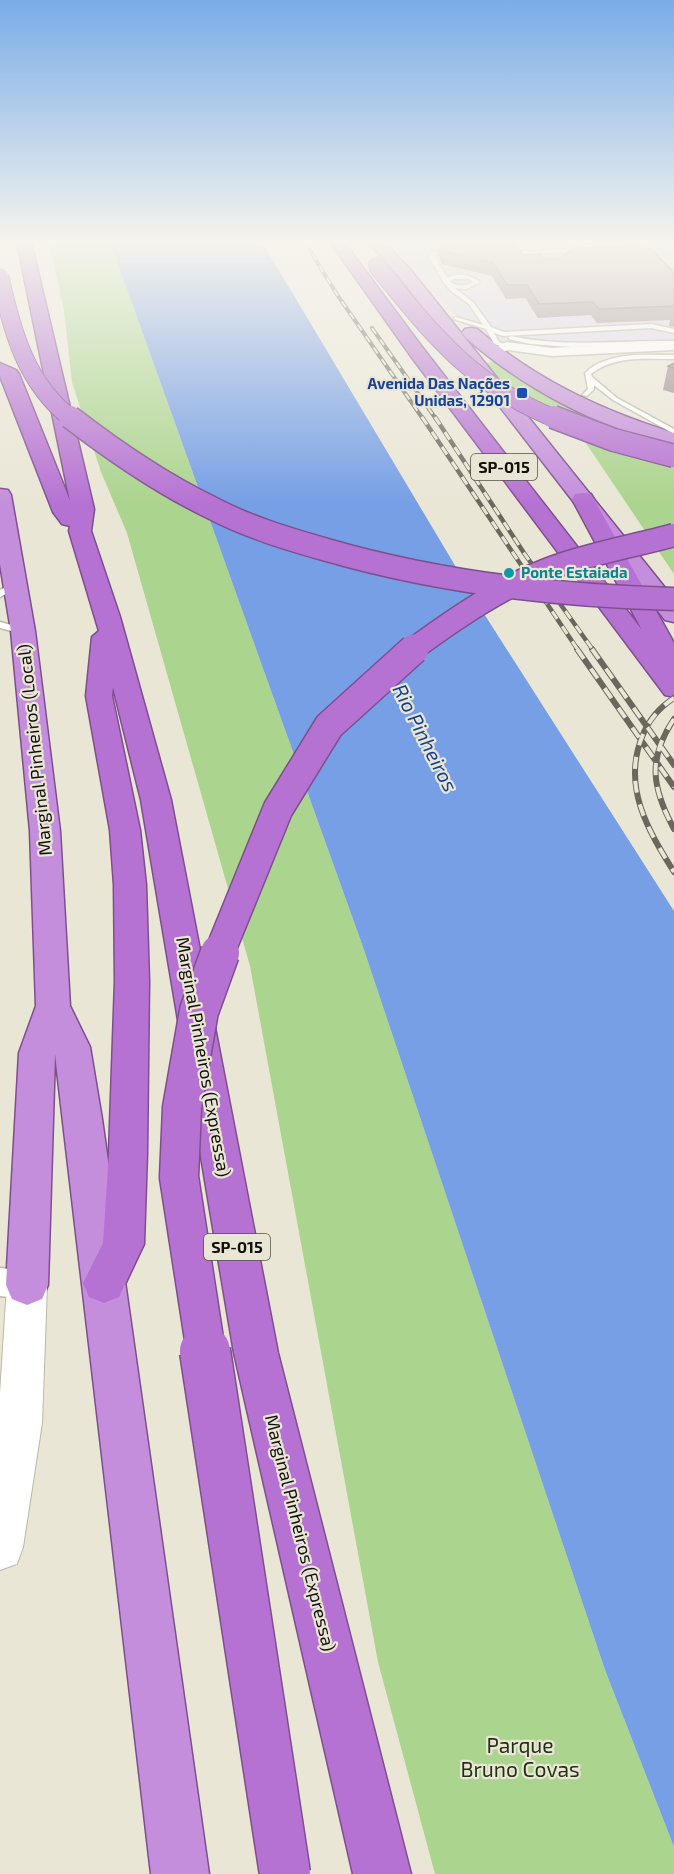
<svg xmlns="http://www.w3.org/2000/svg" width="674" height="1874" viewBox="0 0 674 1874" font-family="'Exo 2',sans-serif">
<rect width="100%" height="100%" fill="#eae6d6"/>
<path fill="#e0d8ed" d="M 382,242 L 674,242 L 674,346 L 585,351 L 500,348 L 480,337 L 427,289 Z"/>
<path fill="#abd48e" d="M 49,242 L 110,242 L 363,947 L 605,1670 L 674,1847 L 674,1874 L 435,1874 L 378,1662 L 250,966 L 127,533 L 101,472 L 72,382 L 64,310 Z
M 494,361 C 522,381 549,399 581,412 C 612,425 646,431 674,451 L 674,574 L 571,421 L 519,395 L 483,364 Z"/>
<path fill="#769fe5" d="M 110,242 L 262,242 L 481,609 L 674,911 L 674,1847 L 605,1670 L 363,947 Z"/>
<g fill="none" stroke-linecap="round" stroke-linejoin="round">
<g stroke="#bbb8a8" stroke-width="3">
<path id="service" d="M 564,249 L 566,252 L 517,254 L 514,252 Z
M 432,251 L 437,252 L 435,257 L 447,278 C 457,272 470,275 479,281 L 479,283 L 466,289 L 455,288 L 473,302 L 491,327 L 504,332 L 651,324 L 674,329 L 674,333 L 651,328 L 503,336 L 494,333 L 499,342 L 510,346 L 507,348 L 494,344 L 486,329 L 453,319 L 456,317 L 483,325 L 469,304 L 452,292 L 444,283 L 429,257 ZM 453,279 L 469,279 L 473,282 C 465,287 458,286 450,282 Z
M 511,336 C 565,348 619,340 674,341 L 674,345 L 571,347 L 530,344 L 509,339 L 509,337 Z
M 674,355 L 674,359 C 646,359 615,355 591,374 L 592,377 L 617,398 L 674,429 L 674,434 L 613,400 L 594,385 L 594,389 L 587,396 L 582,395 L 588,389 L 585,373 C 608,351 644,355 674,355 Z
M 16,582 L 20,585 L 19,587 L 0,597 L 0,590 Z
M 0,622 L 26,629 L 28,631 L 23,634 L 0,628 Z"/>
</g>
<g stroke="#bbb8a8" stroke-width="3">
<path id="minor" d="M 507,342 L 552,348 L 674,342 L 674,350 L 552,356 L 508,350 L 491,356 L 485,352 Z
M 0,1268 L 27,1271 L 38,1275 L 42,1285 L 38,1295 L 27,1299 L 0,1296 Z"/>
</g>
<g stroke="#bbb8a8" stroke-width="2">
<path id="tertiary" d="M 27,1266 L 41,1272 L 47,1285 L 42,1423 L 23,1547 L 17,1564 L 0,1570 L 0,1394 L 7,1285 L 13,1272 Z"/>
</g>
<g stroke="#7d508d" stroke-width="3">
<path id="trunk" d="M 368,242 L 383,242 L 409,268 L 674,599 L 674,622 L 665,620 L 397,274 Z
M 471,328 L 477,329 C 536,380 601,410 674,433 L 674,446 C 597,427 524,389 465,337 L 462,333 L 465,329 Z
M 0,489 L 8,490 L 11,495 L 35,631 L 60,831 L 70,1006 L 90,1047 L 102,1119 L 209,1874 L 151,1874 L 55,1054 L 48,1285 L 42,1299 L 27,1305 L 12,1299 L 6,1285 L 19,1053 L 36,1006 L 30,831 L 11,631 L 0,564 Z"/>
</g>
<g stroke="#7d508d" stroke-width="3">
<path id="motorway" d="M 17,242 L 31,242 L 94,509 L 91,531 L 120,617 L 171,800 L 278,1353 L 411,1874 L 353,1874 L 234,1353 L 141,800 L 113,687 L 112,696 L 140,830 L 146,885 L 149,981 L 147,1153 L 144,1244 L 119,1297 L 104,1303 L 89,1297 L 83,1283 L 103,1243 L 109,1153 L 115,981 L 114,885 L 110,830 L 86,696 L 92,637 L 99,631 L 69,531 L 70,526 L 62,524 L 53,512 L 0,376 L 0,363 L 16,370 L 19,374 L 70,501 Z
M 330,242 L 344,242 L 422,347 L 642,630 L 572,499 L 575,494 L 583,493 L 591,494 L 674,643 L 674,697 L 665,695 L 410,355 Z"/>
</g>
<use href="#service" fill="#fff" fill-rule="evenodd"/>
<use href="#minor" fill="#fff" fill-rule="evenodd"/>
<use href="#tertiary" fill="#fff" fill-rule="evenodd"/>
<use href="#trunk" fill="#c48edc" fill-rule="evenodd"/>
<use href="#motorway" fill="#b672d3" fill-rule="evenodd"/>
<g stroke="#6a685e" stroke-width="4">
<path id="rail-far2" d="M 305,242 L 336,293 L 423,419
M 372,328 L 436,419"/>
</g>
<g stroke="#6a685e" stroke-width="4.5">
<path id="rail-far1" d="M 422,417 L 578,650
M 435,417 L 524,553 L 593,650"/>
</g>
<g stroke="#6a685e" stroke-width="6">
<path id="rail" d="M 577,649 L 674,787
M 592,649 L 674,765
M 674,698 C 660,707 648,721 642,737 C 622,787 648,830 674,872
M 674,719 C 647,759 652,788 674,829"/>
</g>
<use href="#rail-far2" stroke="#eae6d6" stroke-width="2" stroke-dasharray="7" stroke-linecap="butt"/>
<use href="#rail-far1" stroke="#eae6d6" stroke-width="3" stroke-dasharray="9" stroke-linecap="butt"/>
<use href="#rail" stroke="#eae6d6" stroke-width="4" stroke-dasharray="12" stroke-linecap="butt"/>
<g stroke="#7d508d" stroke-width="19" stroke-linecap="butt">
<path id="motorway-bridge-far4" d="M 376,265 C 432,334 470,384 556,419
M 0,277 C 12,331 26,384 72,419"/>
</g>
<g stroke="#7d508d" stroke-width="25" stroke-linecap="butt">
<path id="motorway-bridge-far3" d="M 70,417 C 114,451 162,484 212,508 C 248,527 288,539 327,550 C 441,583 556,596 674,599
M 553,417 L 614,440 L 674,456
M 412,650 C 456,618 502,586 554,567 C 593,553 634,546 674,535"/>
</g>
<g stroke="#7d508d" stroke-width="32" stroke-linecap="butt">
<path id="motorway-bridge-far2" d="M 219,954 L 278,809 L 329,726 L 414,649"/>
</g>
<g stroke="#7d508d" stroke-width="41" stroke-linecap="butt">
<path id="motorway-bridge-far1" d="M 206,1352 L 179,1177 L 182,1108 L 199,1011 L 220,953"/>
</g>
<g stroke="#7d508d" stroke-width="53" stroke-linecap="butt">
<path id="motorway-bridge" d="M 205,1351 L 285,1874"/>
</g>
<use href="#motorway-bridge-far4" stroke="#b672d3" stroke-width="17"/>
<use href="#motorway-bridge-far3" stroke="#b672d3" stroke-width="22"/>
<use href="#motorway-bridge-far2" stroke="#b672d3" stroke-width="29"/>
<use href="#motorway-bridge-far1" stroke="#b672d3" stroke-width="38"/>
<use href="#motorway-bridge" stroke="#b672d3" stroke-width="50"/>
</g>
<path fill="#9c8c91" d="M 439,243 L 543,258 L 674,273 L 674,327 L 669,326 L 670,320 L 597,323 L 591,315 L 538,318 L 525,298 L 506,299 L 492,276 L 442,264 L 438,255 Z
M 674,363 L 674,393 L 663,390 L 668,366 Z"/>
<path fill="#b5a3a9" stroke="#7f7276" stroke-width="1.5" d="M 461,242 L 508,242 L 514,243 L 522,255 L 540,254 L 543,258 L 561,258 L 574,248 L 637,246 L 651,249 L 674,273 L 674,306 L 599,309 L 593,302 L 539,304 L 527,285 L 507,285 L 493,263 L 443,251 L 439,243 Z
M 674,363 L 674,368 L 668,366 Z"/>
<linearGradient id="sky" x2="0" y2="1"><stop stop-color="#7aace7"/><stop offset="0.48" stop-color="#f6f4ed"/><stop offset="1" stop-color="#f6f4ed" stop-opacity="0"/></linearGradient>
<rect width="674" height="504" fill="url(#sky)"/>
<rect fill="#1a4fb4" stroke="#eae6d6" stroke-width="2" x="516" y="387" width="12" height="12" rx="3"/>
<circle fill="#0f9aa8" stroke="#eae6d6" stroke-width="2" cx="509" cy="573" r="6"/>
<g text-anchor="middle" stroke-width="4.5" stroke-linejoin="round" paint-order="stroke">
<g font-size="15" font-weight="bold" fill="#164399" stroke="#eae6d6" text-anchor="end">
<text x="510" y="389">Avenida Das Nações<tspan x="510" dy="17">Unidas, 12901</tspan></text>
</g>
<g font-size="15" font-weight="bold" fill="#0d838f" stroke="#eae6d6" text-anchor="start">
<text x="521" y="578">Ponte Estaiada</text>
</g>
<g fill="#eae6d6" stroke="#535048" stroke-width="1.5">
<rect x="471" y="454" width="66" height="26" rx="4.5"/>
<rect x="204" y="1234" width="66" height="26" rx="4.5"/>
</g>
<g font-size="16" font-weight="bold" fill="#12100b">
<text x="504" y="473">SP-015</text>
<text x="237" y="1253">SP-015</text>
</g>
<g font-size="18" fill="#12100b" stroke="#eae6d6">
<text transform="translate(35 750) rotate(-96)" y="6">Marginal Pinheiros (Local)</text>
<text transform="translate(203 1057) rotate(80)" y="6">Marginal Pinheiros (Expressa)</text>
<text transform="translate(300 1533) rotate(76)" y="6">Marginal Pinheiros (Expressa)</text>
</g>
<g font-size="20" font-style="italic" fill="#134092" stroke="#eae6d6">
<text transform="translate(425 738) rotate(63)" y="7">Rio Pinheiros</text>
</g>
<g font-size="21" fill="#1f3111" stroke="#eae6d6">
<text x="520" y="1753">Parque<tspan x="520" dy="24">Bruno Covas</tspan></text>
</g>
</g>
</svg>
